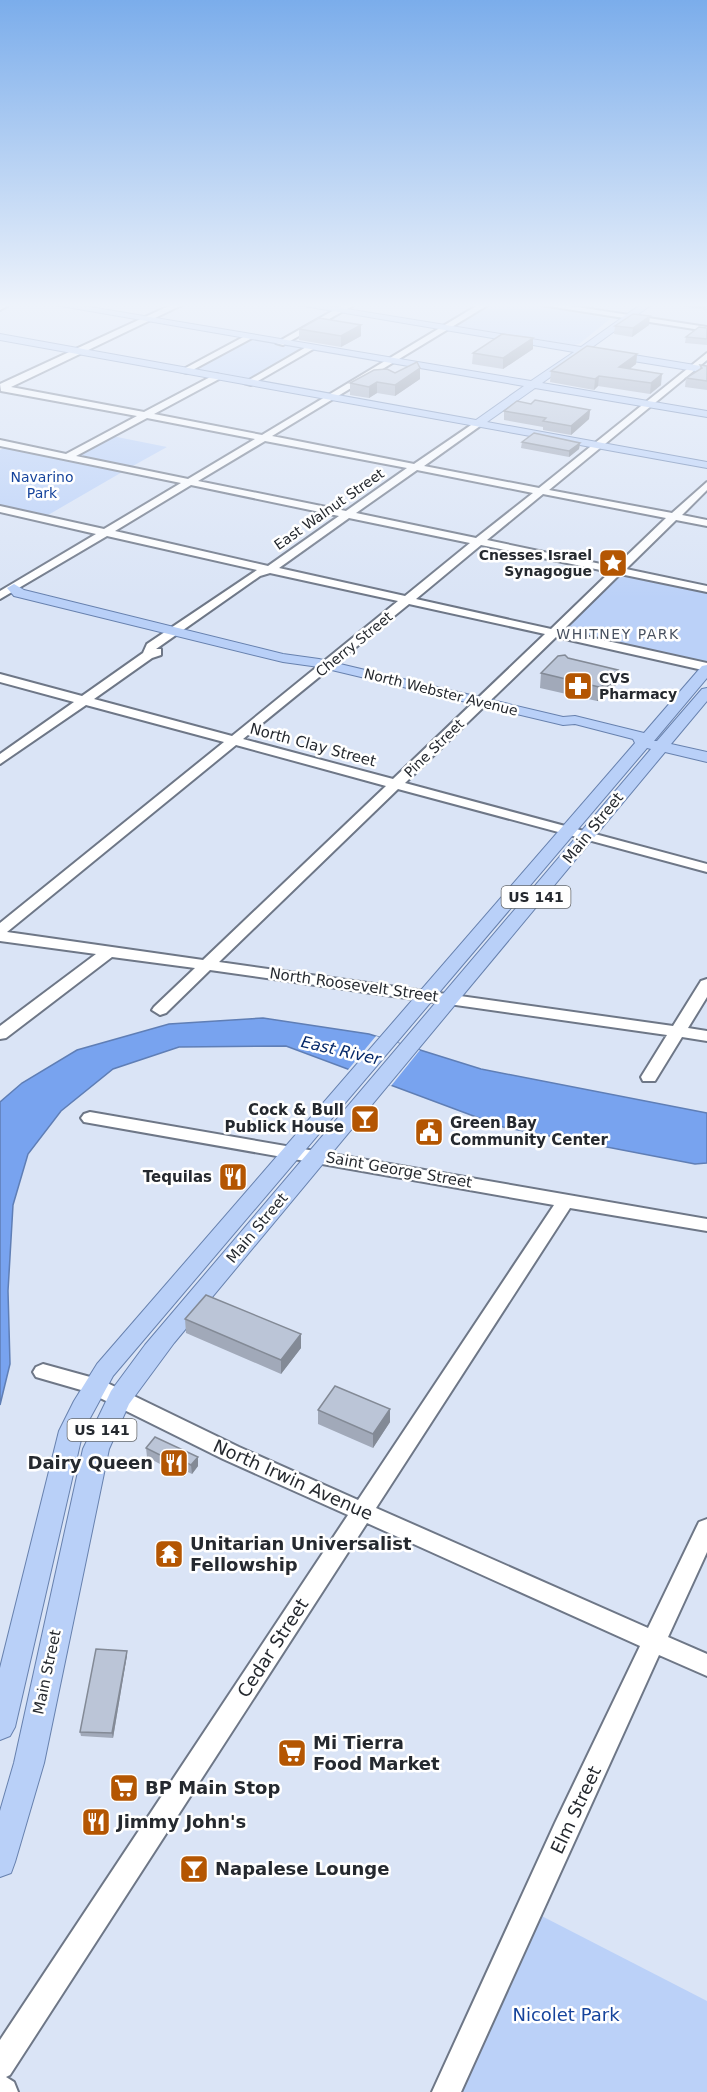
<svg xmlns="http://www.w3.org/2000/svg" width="707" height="2092" viewBox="0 0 707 2092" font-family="'DejaVu Sans',sans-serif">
<rect width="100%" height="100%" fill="#dae4f6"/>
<path fill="#bbd1f8" d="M 491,305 L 533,305 L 610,319 L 579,344 L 574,345 L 457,326 Z
M 250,337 L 311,348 L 248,383 L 184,371 Z
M 112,436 L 167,447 L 131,467 L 79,456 Z
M 4,448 L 124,471 L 48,515 L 0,505 L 0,450 Z
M 618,571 L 707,589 L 707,667 L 553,633 Z
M 530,1910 L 707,2001 L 707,2092 L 446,2092 Z"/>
<path fill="#78a3ef" stroke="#5f7eb5" stroke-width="1.5" d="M 263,1018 L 369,1034 L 481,1069 L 707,1113 L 707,1163 L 695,1164 L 503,1127 L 286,1046 L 179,1047 L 113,1069 L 61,1111 L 28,1154 L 13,1205 L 8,1291 L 10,1364 L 0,1405 L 0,1102 L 22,1083 L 77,1050 L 169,1024 Z"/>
<path fill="#dae4f6" d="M 376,1036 L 420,1050 L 391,1086 L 347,1071 Z"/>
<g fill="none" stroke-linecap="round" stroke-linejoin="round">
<g stroke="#6e7787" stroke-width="4">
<path id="minor" d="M 0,305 L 9,305 L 0,310 Z
M 171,305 L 182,305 L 11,387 L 144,412 L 216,374 L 219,375 L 219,379 L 154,414 L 262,435 L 478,305 L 488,305 L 272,436 L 414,464 L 477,421 L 482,424 L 480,426 L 424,466 L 539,488 L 707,353 L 707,360 L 549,490 L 672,513 L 707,482 L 707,490 L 682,515 L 707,520 L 707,526 L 676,520 L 626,569 L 707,586 L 707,592 L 620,574 L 562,631 L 707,663 L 707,671 L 556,637 L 405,783 L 707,864 L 707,872 L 398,789 L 219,962 L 673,1026 L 701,981 L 707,979 L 707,997 L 688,1028 L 707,1031 L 707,1041 L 682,1037 L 655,1081 L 643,1081 L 641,1077 L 667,1035 L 210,970 L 166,1013 L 160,1015 L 152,1010 L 154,1007 L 195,968 L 112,957 L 6,1038 L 0,1039 L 0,1026 L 96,954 L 0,941 L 0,923 L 224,742 L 86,705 L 0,764 L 0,754 L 74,702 L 0,682 L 0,674 L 82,696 L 143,653 L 147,644 L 257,570 L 107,536 L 0,599 L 0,591 L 96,534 L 0,512 L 0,506 L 104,529 L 181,483 L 0,446 L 0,440 L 66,454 L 137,416 L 1,391 L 0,384 ZM 147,418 L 255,439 L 188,479 L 76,456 ZM 265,441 L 407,468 L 346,511 L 198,481 ZM 417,470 L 533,493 L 476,538 L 356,513 ZM 191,485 L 339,516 L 268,566 L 115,531 ZM 543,494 L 666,518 L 615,567 L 487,540 ZM 349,518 L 470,543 L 405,596 L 279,568 ZM 481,545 L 610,572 L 551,629 L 416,599 ZM 270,573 L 398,601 L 232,736 L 94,699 L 152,658 L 161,655 L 161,649 L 156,649 L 260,576 ZM 409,604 L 545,634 L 393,779 L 243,739 ZM 236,745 L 386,786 L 203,960 L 7,932 Z
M 343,305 L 354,305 L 283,345 L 276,343 Z
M 541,305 L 564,305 L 707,327 L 707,331 Z
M 247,335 L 254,337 L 187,373 L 180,371 Z
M 308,346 L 315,348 L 251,385 L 244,383 Z
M 90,1112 L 707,1219 L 707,1231 L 570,1208 L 376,1508 L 648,1628 L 699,1522 L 707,1519 L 707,1552 L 668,1637 L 707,1654 L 707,1676 L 659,1655 L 461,2092 L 432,2092 L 555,1823 L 640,1646 L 367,1523 L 10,2075 L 6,2077 L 14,2082 L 18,2092 L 0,2092 L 0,2040 L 348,1515 L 223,1459 L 88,1392 L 36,1377 L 33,1372 L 36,1367 L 43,1364 L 101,1380 L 239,1447 L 358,1500 L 554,1205 L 84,1122 L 81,1118 L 84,1114 Z"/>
</g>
<g stroke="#6781ae" stroke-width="2">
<path id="major" d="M 55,305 L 78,305 L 531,381 L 574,352 L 298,305 L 322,305 L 581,347 L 640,305 L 651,305 L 591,348 L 707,367 L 707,373 L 584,353 L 542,383 L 707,411 L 707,417 L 535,388 L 487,422 L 707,462 L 707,468 L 0,340 L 0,334 L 476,420 L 524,386 Z
M 14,584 L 24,590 L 283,654 L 319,659 L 563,717 L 575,716 L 644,733 L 702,666 L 707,665 L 707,678 L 654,741 L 657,741 L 702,689 L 707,688 L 707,701 L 671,744 L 707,752 L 707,762 L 665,752 L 174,1343 L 129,1404 L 109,1449 L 44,1763 L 15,1862 L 11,1873 L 0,1877 L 0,1811 L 14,1763 L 83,1449 L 111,1391 L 145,1345 L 651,749 L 647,748 L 113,1376 L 83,1431 L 15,1727 L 10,1736 L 0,1740 L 0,1668 L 59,1431 L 74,1401 L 97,1364 L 635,743 L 633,739 L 575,724 L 563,725 L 319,667 L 283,662 L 14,596 L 7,588 Z"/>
</g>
<use href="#minor" fill="#fff" fill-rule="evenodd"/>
<use href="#major" fill="#b9d0f8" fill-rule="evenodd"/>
</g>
<path fill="#a1a9b9" d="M 674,305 L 707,305 L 707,310 Z
M 649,325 L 632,337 L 614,334 L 615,326 Z
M 707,328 L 707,345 L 685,343 L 686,337 Z
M 299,329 L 361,336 L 341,347 L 299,340 Z
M 533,338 L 533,349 L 503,369 L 472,364 L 473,353 Z
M 637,354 L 636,364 L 629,369 L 661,385 L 650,394 L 598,386 L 594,390 L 550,382 L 551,371 Z
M 700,365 L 707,366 L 707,390 L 685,387 L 686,378 L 700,369 Z
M 420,368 L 420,379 L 395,396 L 377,393 L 369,398 L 350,395 L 350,383 Z
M 531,404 L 590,410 L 589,419 L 571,435 L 543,430 L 543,427 L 504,420 L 504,411 Z
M 522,442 L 580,443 L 579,449 L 569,457 L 521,448 Z
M 568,658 L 617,684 L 601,701 L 597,701 L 540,688 L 541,673 Z
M 185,1319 L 301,1348 L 281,1374 L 186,1333 Z
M 390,1409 L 390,1422 L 373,1448 L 318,1424 L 318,1410 Z
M 146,1448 L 198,1457 L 198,1466 L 192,1474 L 188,1472 L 184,1477 L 147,1457 Z
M 127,1655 L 113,1738 L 81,1736 L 80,1732 Z"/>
<path fill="#838a96" d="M 650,316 L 649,325 L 632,337 L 633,328 Z
M 361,325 L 361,336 L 341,347 L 341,336 Z
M 533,338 L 533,349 L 503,369 L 503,358 Z
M 637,354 L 636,364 L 618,378 L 619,367 Z
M 420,368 L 420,379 L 395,396 L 395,385 Z
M 662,374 L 661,385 L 650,394 L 651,383 Z
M 599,376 L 598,386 L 594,390 L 595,379 Z
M 377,382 L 377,393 L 369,398 L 369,387 Z
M 590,410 L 589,419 L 571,435 L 571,426 Z
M 580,443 L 579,449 L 569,457 L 569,451 Z
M 618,670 L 617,684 L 601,701 L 597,701 L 599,687 Z
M 301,1334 L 301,1348 L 281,1374 L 281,1360 Z
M 390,1409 L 390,1422 L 373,1448 L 373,1434 Z
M 198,1457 L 198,1466 L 192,1474 L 191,1465 Z
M 187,1463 L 188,1472 L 184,1477 L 184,1467 Z
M 127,1651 L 127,1655 L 113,1738 L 112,1733 Z"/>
<path fill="#bbc5d7" stroke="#838a96" stroke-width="1.5" d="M 633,314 L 650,316 L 633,328 L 615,326 Z
M 319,318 L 361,325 L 341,336 L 299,329 Z
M 699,327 L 707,328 L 707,339 L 686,337 Z
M 502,334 L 533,338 L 503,358 L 473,353 Z
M 587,346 L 637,354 L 619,367 L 662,374 L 651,383 L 599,376 L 595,379 L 551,371 Z
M 417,362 L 420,368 L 395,385 L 377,382 L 369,387 L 350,383 L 374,370 L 387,369 L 395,373 Z
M 700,365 L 707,366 L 707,381 L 686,378 L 702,368 Z
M 535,400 L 590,410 L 571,426 L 543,421 L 546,418 L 504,411 L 517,401 L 531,404 Z
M 534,433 L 580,443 L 569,451 L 522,442 Z
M 565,655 L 568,658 L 618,670 L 602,686 L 599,687 L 541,673 L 558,656 Z
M 206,1295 L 301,1334 L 281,1360 L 185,1319 Z
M 335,1386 L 390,1409 L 373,1434 L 318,1410 Z
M 155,1437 L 198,1457 L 191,1465 L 187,1463 L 184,1467 L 146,1448 Z
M 96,1649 L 127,1651 L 112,1733 L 80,1732 Z"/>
<linearGradient id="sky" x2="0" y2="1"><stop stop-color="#7badeb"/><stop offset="0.51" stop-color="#eef3fb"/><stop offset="1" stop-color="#eef3fb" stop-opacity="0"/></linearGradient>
<rect width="707" height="598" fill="url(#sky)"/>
<defs>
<g id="sight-square" transform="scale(1.5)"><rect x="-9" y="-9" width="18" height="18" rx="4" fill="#b45602" stroke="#fff"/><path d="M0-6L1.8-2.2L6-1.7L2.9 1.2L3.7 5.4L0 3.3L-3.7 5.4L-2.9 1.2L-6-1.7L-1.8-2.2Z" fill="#fff"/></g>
<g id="pharmacy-square" transform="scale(1.5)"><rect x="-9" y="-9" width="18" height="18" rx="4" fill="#b45602" stroke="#fff"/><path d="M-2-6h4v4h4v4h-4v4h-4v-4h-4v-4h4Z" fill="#fff"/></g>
<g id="bar-square" transform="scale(1.5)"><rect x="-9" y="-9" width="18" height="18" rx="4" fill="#b45602" stroke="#fff"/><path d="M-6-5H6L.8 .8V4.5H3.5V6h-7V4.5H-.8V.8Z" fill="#fff"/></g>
<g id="civic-square" transform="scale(1.5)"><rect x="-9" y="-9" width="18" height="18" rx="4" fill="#b45602" stroke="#fff"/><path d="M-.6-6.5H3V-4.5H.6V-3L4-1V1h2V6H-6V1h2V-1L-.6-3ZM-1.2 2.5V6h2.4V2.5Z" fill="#fff"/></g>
<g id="restaurant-square" transform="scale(1.5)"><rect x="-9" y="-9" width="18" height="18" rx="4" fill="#b45602" stroke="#fff"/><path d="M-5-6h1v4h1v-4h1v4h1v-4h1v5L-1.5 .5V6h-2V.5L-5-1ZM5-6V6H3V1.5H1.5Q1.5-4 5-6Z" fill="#fff"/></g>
<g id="temple-square" transform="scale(1.5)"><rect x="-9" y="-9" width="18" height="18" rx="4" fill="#b45602" stroke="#fff"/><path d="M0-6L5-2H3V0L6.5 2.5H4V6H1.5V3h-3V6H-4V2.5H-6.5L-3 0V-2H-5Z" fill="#fff"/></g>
<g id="supermarket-square" transform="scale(1.5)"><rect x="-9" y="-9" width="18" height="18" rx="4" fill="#b45602" stroke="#fff"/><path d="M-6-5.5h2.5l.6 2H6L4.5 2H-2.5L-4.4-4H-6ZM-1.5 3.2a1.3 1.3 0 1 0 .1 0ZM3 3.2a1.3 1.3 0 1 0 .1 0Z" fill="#fff"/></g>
</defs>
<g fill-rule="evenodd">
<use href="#sight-square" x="613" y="563"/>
<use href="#pharmacy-square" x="578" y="686"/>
<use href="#bar-square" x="365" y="1119"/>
<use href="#civic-square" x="429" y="1132"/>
<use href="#restaurant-square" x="233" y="1177"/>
<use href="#restaurant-square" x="174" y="1463"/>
<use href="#temple-square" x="169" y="1554"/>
<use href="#supermarket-square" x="292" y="1753"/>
<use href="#supermarket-square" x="124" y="1788"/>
<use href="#restaurant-square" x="96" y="1822"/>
<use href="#bar-square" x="194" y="1869"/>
</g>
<g text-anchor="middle" stroke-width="5" stroke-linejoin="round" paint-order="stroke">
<g font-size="14" fill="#16449c" stroke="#fff">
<text x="42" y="482">Navarino<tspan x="42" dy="16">Park</tspan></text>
</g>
<g font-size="14" fill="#25292f" stroke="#fff">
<text transform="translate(329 509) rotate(-35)" y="5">East Walnut Street</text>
<text transform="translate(354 644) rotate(-39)" y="5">Cherry Street</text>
<text transform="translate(441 692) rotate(14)" y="5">North Webster Avenue</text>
<text transform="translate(434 748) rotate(-44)" y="5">Pine Street</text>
</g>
<g font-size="14" font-weight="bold" fill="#25292f" stroke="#fff" text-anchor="end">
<text x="592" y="560">Cnesses Israel<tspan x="592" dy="16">Synagogue</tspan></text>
<text x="599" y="683" text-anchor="start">CVS<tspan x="599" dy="16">Pharmacy</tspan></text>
</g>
<g font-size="14" letter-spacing="1.5" fill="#495261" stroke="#fff">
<text x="618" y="639">WHITNEY PARK</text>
</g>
<g fill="#fff" stroke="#66696d" stroke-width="1.5">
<rect x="501.5" y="886" width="69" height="22" rx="4.5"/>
<rect x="67.5" y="1419" width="69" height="22" rx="4.5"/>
</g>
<g font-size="14" font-weight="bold" fill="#25292f">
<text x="536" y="902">US 141</text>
<text x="102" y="1435">US 141</text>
</g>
<g font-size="15" fill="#25292f" stroke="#fff">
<text transform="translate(313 745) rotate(15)" y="5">North Clay Street</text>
<text transform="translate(593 828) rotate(-51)" y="5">Main Street</text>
<text transform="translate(354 985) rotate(8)" y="5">North Roosevelt Street</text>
<text transform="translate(399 1170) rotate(10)" y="5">Saint George Street</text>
<text transform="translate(257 1228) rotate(-50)" y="5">Main Street</text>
<text transform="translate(47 1672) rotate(-78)" y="5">Main Street</text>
</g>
<g font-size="15" font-weight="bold" fill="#25292f" stroke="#fff" text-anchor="end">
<text x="344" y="1115">Cock &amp; Bull<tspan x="344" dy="17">Publick House</tspan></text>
<text x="450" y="1128" text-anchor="start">Green Bay<tspan x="450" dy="17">Community Center</tspan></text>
<text x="212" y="1182">Tequilas</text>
</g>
<g font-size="16" font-style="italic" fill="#06296a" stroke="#fff">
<text transform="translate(341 1050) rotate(13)" y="6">East River</text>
</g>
<g font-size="18" font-weight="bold" fill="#25292f" stroke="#fff" text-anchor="start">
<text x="153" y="1469" text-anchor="end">Dairy Queen</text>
<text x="190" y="1550">Unitarian Universalist<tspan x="190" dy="21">Fellowship</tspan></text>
<text x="313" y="1749">Mi Tierra<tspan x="313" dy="21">Food Market</tspan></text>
<text x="145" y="1794">BP Main Stop</text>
<text x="117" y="1828">Jimmy John's</text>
<text x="215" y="1875">Napalese Lounge</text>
</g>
<g font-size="18" fill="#25292f" stroke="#fff">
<text transform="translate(293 1480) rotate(24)" y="6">North Irwin Avenue</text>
<text transform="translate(273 1648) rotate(-57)" y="6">Cedar Street</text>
<text transform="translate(576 1810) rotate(-65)" y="6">Elm Street</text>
</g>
<g font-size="18" fill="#16449c" stroke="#fff">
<text x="566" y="2021">Nicolet Park</text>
</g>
</g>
</svg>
